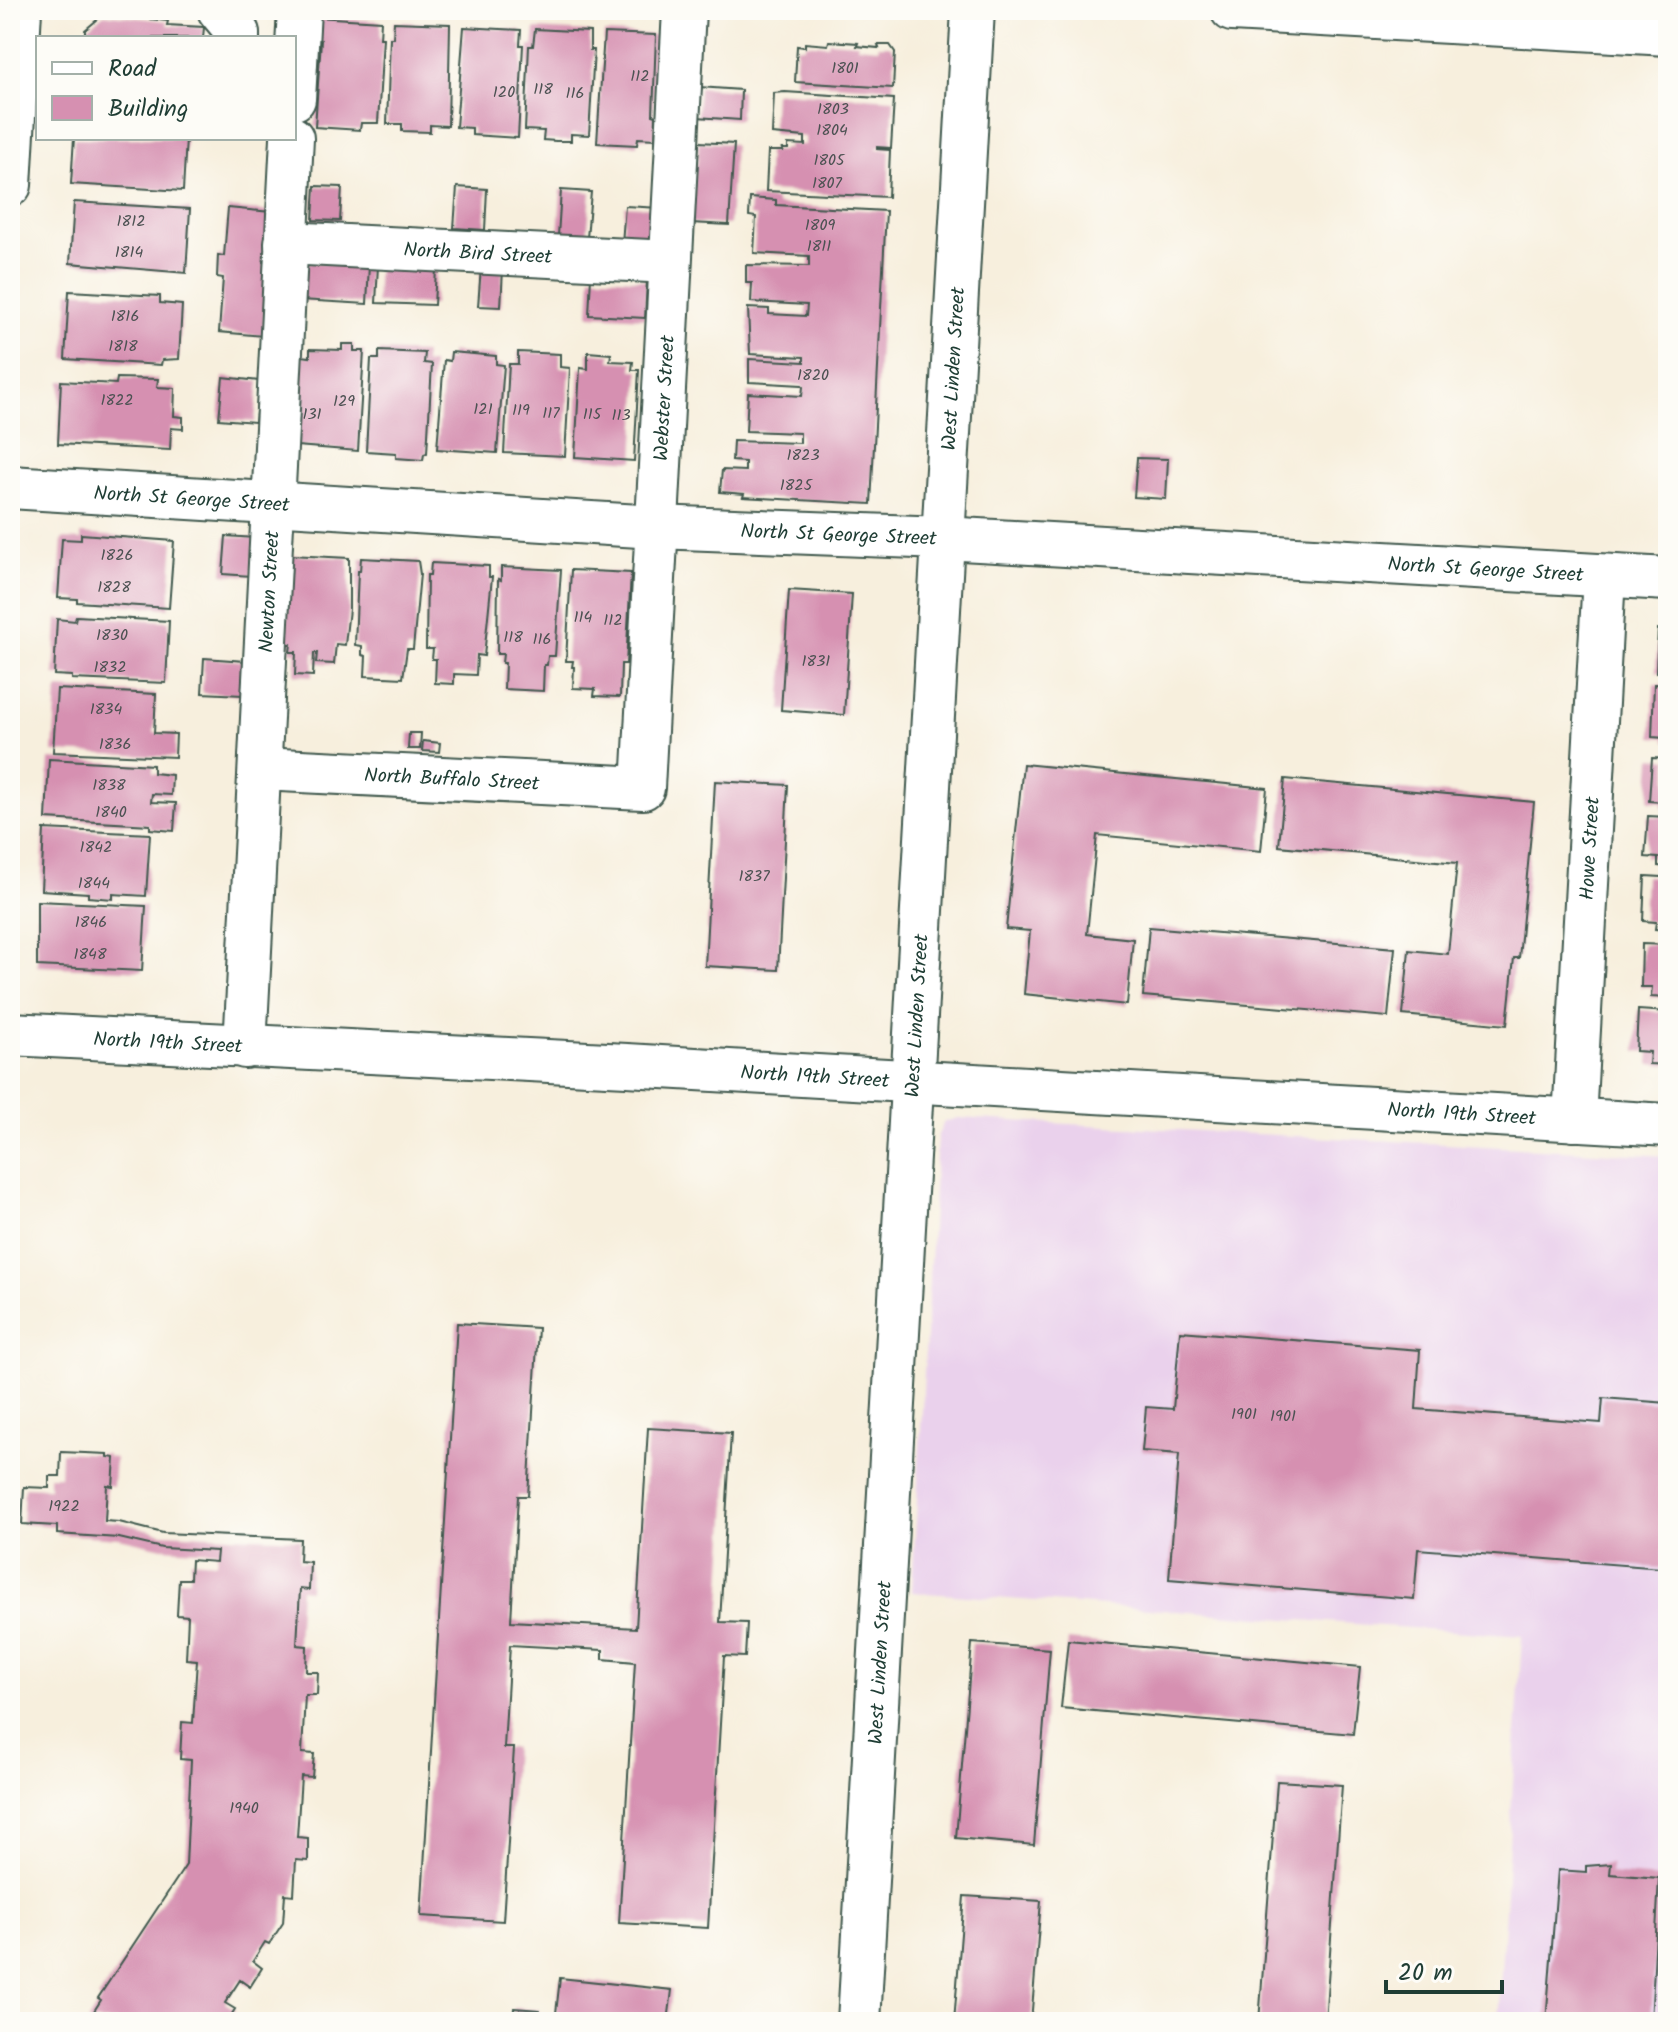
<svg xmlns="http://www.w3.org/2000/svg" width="1678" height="2032" viewBox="0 0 1678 2032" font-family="Kalam,sans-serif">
<rect width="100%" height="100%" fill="#fdfcf7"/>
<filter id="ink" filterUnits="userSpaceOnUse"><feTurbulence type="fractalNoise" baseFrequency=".0125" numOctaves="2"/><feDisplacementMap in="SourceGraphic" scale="16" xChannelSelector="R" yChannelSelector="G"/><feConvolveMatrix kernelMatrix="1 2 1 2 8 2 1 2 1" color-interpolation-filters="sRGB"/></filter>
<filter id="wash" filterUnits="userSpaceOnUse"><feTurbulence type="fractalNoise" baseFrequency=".006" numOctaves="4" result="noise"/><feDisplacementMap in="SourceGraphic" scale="32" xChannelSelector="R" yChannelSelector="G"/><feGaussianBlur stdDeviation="1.8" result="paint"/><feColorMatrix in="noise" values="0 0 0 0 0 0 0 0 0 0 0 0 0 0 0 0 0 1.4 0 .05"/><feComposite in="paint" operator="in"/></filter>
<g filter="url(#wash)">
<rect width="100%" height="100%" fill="#f7efdd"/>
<path fill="#ead1ec" d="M 958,1118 L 1668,1156 L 1668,2022 L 1498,2022 L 1522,1636 L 912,1592 L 937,1137 L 944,1122 Z"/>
<g id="blocks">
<path fill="#d690b1" d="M 104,14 L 168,21 L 167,25 L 204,27 L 203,38 L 85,38 L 85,30 Z
M 316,17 L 381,21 L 380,38 L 383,38 L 378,123 L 361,123 L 360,130 L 315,127 L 321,40 L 315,39 Z
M 394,22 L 450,24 L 448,126 L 430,125 L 430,132 L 402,131 L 402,124 L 387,124 L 390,38 L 393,38 Z
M 464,27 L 521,30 L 520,45 L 523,45 L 518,138 L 472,135 L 472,128 L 456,127 Z
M 535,29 L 590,32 L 590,50 L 594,50 L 589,135 L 571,134 L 571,141 L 556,141 L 543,140 L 544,131 L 525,130 L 529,46 L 533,46 Z
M 604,33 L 656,35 L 653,115 L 656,116 L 655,139 L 638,138 L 637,145 L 597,143 Z
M 829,41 L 858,43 L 857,46 L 879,48 L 878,45 L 890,45 L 895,52 L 893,88 L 795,82 L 797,46 L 805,47 L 805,43 L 828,45 Z
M 699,87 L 741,90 L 740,120 L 697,117 Z
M 785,92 L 894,99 L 891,148 L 877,147 L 877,149 L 890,150 L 888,197 L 766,191 L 768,151 L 783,151 L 782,149 L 788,149 L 788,144 L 805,145 L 805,137 L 772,134 L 774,93 Z
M 74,138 L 186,138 L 183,191 L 71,184 Z
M 699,142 L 734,144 L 729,225 L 691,223 L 695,165 L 697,165 Z
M 315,186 L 342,187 L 340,221 L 313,220 Z
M 457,187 L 487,189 L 485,230 L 454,228 Z
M 561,190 L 591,192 L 587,238 L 558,236 Z
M 750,198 L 776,200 L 776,205 L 886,211 L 871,504 L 743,497 L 744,494 L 720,492 L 722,470 L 745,471 L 745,462 L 732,461 L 733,441 L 800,443 L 800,433 L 746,431 L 748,393 L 802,396 L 803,387 L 802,385 L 749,382 L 749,359 L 804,362 L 804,357 L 750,354 L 748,308 L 769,309 L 769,314 L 806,316 L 807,305 L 751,302 L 752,283 L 746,283 L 746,265 L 809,266 L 809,256 L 754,253 L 756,217 L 749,216 Z
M 74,202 L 190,209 L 186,273 L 70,263 Z
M 625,206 L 660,208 L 657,245 L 622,243 Z
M 228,208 L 271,212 L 263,336 L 219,332 L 223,278 L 217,277 L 218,255 L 224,256 Z
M 303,262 L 369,264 L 367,304 L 301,300 Z
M 378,265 L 436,269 L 434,305 L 376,303 Z
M 481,267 L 503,269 L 501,307 L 478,306 Z
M 591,276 L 647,280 L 645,318 L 589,315 Z
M 69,291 L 160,296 L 160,303 L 182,305 L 179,359 L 162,360 L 161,365 L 65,359 Z
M 342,344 L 354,344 L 354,351 L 364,351 L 358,451 L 297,446 L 298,433 L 295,431 L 302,356 L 310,357 L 310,349 L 342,350 Z
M 379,351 L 425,353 L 424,363 L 432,364 L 427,453 L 424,454 L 423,460 L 396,458 L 396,453 L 366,451 L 371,359 L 379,359 Z
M 451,352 L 496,356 L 496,364 L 504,365 L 497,453 L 437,449 L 444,360 L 450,361 Z
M 518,352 L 560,354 L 560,367 L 570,368 L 565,456 L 504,453 L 509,364 L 518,364 Z
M 588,352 L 611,354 L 610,361 L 633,362 L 632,370 L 639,370 L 634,461 L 575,457 L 580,368 L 588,369 Z
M 223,377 L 259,381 L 255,422 L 219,419 Z
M 117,378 L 158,379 L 157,387 L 175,388 L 174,416 L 183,417 L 183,429 L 171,428 L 170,450 L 58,444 L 61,381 L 116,384 Z
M 1137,458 L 1168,459 L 1166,499 L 1134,497 Z
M 81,534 L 174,541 L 169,608 L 77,602 L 77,599 L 58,598 L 62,539 L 81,540 Z
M 226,536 L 255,538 L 251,576 L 223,574 Z
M 290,555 L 349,558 L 349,609 L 345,645 L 336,644 L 334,664 L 316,663 L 317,653 L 314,653 L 313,676 L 295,675 L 296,652 L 290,652 L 291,644 L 286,643 Z
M 361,558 L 418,561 L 420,574 L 413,649 L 407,649 L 403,678 L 365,676 L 366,656 L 362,655 L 362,646 L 355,645 L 358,571 L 360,571 Z
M 431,563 L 489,566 L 489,577 L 492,577 L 484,656 L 477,655 L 476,675 L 454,674 L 454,684 L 435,683 L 436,659 L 432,659 L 433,649 L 426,649 L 427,575 L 430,575 Z
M 501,567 L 561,570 L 555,656 L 548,656 L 547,665 L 544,665 L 543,691 L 504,689 L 505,663 L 502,663 L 503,654 L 497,654 L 498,579 L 501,580 Z
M 571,570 L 631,573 L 626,664 L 621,664 L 620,697 L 594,696 L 595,689 L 573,688 L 574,667 L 572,667 L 573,661 L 566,661 Z
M 789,590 L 852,594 L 844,715 L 781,710 Z
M 76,616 L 169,621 L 166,683 L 72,679 L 72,676 L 54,675 L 57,619 L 75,621 Z
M 1658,629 L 1668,629 L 1668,673 L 1656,672 Z
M 204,658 L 245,661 L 243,695 L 202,693 Z
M 1654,684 L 1668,685 L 1668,742 L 1665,742 L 1665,738 L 1652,737 Z
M 57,689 L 156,694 L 154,733 L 176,734 L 175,757 L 53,752 Z
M 409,733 L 421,733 L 420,749 L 408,749 Z
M 423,741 L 440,743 L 439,752 L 422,751 Z
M 1652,758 L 1668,759 L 1668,808 L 1662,807 L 1663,802 L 1649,801 Z
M 49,759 L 153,765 L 153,773 L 172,775 L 171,795 L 152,794 L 151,802 L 176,803 L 174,831 L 150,829 L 150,825 L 46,819 Z
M 1023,764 L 1267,788 L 1261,851 L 1097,835 L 1087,934 L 1133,939 L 1127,1005 L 1024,994 L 1030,931 L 1006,929 Z
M 1285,779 L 1534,802 L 1519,958 L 1514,958 L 1507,1025 L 1403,1015 L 1409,950 L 1448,954 L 1457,863 L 1279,846 Z
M 715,781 L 788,785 L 778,970 L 705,966 Z
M 1648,816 L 1668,817 L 1668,867 L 1658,866 L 1658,858 L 1645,857 Z
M 44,829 L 150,834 L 146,896 L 113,894 L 113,899 L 88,897 L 88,893 L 41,890 Z
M 1645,876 L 1662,877 L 1662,882 L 1668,882 L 1668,930 L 1655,929 L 1656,922 L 1643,921 Z
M 37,901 L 146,906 L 142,971 L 37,966 Z
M 1149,927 L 1395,948 L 1388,1017 L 1143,996 Z
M 1642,944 L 1668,945 L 1668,998 L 1651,997 L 1652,987 L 1641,987 Z
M 1638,1010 L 1668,1012 L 1668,1065 L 1649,1064 L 1650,1052 L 1636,1051 Z
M 457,1323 L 538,1328 L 528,1496 L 518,1496 L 511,1621 L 636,1628 L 648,1428 L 731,1433 L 720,1622 L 747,1623 L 745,1657 L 724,1656 L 708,1928 L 619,1923 L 635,1662 L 603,1659 L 603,1650 L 510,1645 L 504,1748 L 514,1748 L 503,1921 L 421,1916 Z
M 1180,1331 L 1420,1350 L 1416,1409 L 1601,1423 L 1603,1398 L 1668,1403 L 1668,1485 L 1661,1568 L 1418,1549 L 1414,1599 L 1169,1579 L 1179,1454 L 1142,1451 L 1146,1407 L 1173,1409 Z
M 61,1452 L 108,1454 L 108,1457 L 115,1458 L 113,1486 L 107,1485 L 105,1521 L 119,1522 L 163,1533 L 300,1539 L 299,1561 L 310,1562 L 309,1590 L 300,1589 L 297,1645 L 307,1646 L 306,1672 L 318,1672 L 317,1695 L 305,1695 L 302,1753 L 314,1754 L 312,1777 L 301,1776 L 297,1837 L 308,1838 L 308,1861 L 296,1860 L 294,1895 L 285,1894 L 283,1923 L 269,1944 L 265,1942 L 253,1961 L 262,1968 L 250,1987 L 240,1980 L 225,2003 L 235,2009 L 227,2022 L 87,2022 L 101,2000 L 98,1998 L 186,1865 L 191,1760 L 180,1759 L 182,1722 L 193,1723 L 197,1660 L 186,1659 L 188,1616 L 177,1615 L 179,1579 L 190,1579 L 191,1560 L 216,1562 L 217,1551 L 162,1548 L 119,1538 L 57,1534 L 57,1526 L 22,1524 L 24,1487 L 49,1488 L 49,1476 L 60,1476 Z
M 1068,1640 L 1360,1667 L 1353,1734 L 1061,1708 Z
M 972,1643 L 1050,1649 L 1034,1845 L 956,1838 Z
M 1277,1781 L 1342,1785 L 1325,2022 L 1259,2022 Z
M 1611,1864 L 1610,1874 L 1659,1878 L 1651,2022 L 1546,2022 L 1558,1870 L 1586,1872 L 1586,1866 Z
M 964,1896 L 1041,1901 L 1031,2022 L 954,2022 Z
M 560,1978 L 672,1990 L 668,2022 L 555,2022 Z
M 514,2008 L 539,2010 L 538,2022 L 513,2022 Z"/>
</g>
</g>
<g filter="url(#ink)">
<use href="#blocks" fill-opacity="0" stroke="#3f584d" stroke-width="2"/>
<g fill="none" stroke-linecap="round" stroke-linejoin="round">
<g stroke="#3f584d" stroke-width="46">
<g id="minor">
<path d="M 219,10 L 238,33 L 238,38"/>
<path d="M 1232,10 L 1668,34"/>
<path d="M 294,99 L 299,10"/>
<path d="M 10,185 L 20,10"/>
<path id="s1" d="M 286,243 L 670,262"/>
<path id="s2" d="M 10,487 L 656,527 L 943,538 L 1668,579"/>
<path id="s3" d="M 260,769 L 643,788 L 684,10"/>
<path id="s4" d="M 10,1034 L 627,1065 L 1668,1125"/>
<path id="s5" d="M 245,1047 L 292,138"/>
<path id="s6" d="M 1574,1120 L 1604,576"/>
<path id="s7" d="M 859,2022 L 973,10"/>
</g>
</g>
<use href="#minor" stroke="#fff" stroke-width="42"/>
</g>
</g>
<g text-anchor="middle" stroke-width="6" stroke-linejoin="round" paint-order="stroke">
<g font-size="16" fill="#4d5253">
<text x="845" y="73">1801</text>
<text x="640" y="81">112</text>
<text x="543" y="94">118</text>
<text x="504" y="97">120</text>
<text x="575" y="98">116</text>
<text x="833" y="114">1803</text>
<text x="832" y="135">1804</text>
<text x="829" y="165">1805</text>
<text x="827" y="188">1807</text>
<text x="131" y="226">1812</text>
<text x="820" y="230">1809</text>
<text x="819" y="251">1811</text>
<text x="129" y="257">1814</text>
<text x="125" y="321">1816</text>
<text x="123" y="351">1818</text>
<text x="813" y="380">1820</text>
<text x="117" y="405">1822</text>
<text x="344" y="406">129</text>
<text x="483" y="414">121</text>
<text x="521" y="415">119</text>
<text x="551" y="418">117</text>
<text x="312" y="419">131</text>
<text x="592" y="419">115</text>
<text x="621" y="420">113</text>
<text x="803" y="460">1823</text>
<text x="796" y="490">1825</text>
<text x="117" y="560">1826</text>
<text x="114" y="592">1828</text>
<text x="583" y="622">114</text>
<text x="613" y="625">112</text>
<text x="112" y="640">1830</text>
<text x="513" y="642">118</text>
<text x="542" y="644">116</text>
<text x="816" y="666">1831</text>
<text x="110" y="672">1832</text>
<text x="106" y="714">1834</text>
<text x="115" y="749">1836</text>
<text x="109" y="790">1838</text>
<text x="111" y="817">1840</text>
<text x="96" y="852">1842</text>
<text x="754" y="881">1837</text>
<text x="94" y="888">1844</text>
<text x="91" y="927">1846</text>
<text x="90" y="959">1848</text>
<text x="1244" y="1419">1901</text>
<text x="1283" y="1421">1901</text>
<text x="64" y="1511">1922</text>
<text x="244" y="1813">1940</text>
</g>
<g font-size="20" fill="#1f3d34" stroke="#fdfcf7">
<text dy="7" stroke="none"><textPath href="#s1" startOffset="192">North Bird Street</textPath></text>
<text dy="7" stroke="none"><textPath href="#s7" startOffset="1656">West Linden Street</textPath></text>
<text dy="7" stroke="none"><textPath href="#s3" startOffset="774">Webster Street</textPath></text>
<text dy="7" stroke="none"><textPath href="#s2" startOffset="182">North St George Street</textPath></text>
<text dy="7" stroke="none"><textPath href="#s2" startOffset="830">North St George Street</textPath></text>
<text dy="7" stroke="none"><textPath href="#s2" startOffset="1478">North St George Street</textPath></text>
<text dy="7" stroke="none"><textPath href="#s5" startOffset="456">Newton Street</textPath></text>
<text dy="7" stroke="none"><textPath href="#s3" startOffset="192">North Buffalo Street</textPath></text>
<text dy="7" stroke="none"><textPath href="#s6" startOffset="272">Howe Street</textPath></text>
<text dy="7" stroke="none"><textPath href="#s7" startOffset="1008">West Linden Street</textPath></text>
<text dy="7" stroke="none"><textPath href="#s4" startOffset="158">North 19th Street</textPath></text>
<text dy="7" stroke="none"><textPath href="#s4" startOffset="806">North 19th Street</textPath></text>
<text dy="7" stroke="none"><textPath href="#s4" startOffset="1454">North 19th Street</textPath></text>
<text dy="7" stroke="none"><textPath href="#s7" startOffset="360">West Linden Street</textPath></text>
</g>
</g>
<rect width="1678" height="2032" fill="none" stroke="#fdfcf7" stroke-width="40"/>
<rect x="36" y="36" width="260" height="104" fill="#fdfcf7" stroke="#a4b0a9" stroke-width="2"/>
<rect x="52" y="62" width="40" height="12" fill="#ffffff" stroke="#a4b0a9" stroke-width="2"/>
<text x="108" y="76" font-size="24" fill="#1f3d34">Road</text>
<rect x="52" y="96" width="40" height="24" fill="#d690b1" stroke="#a4b0a9" stroke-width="2"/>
<text x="108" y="116" font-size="24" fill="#1f3d34">Building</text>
<path d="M1386 1980v12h116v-12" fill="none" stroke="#1f3d34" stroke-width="4"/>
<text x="1398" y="1980" font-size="24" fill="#1f3d34" stroke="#fdfcf7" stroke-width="6" paint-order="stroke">20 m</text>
</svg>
